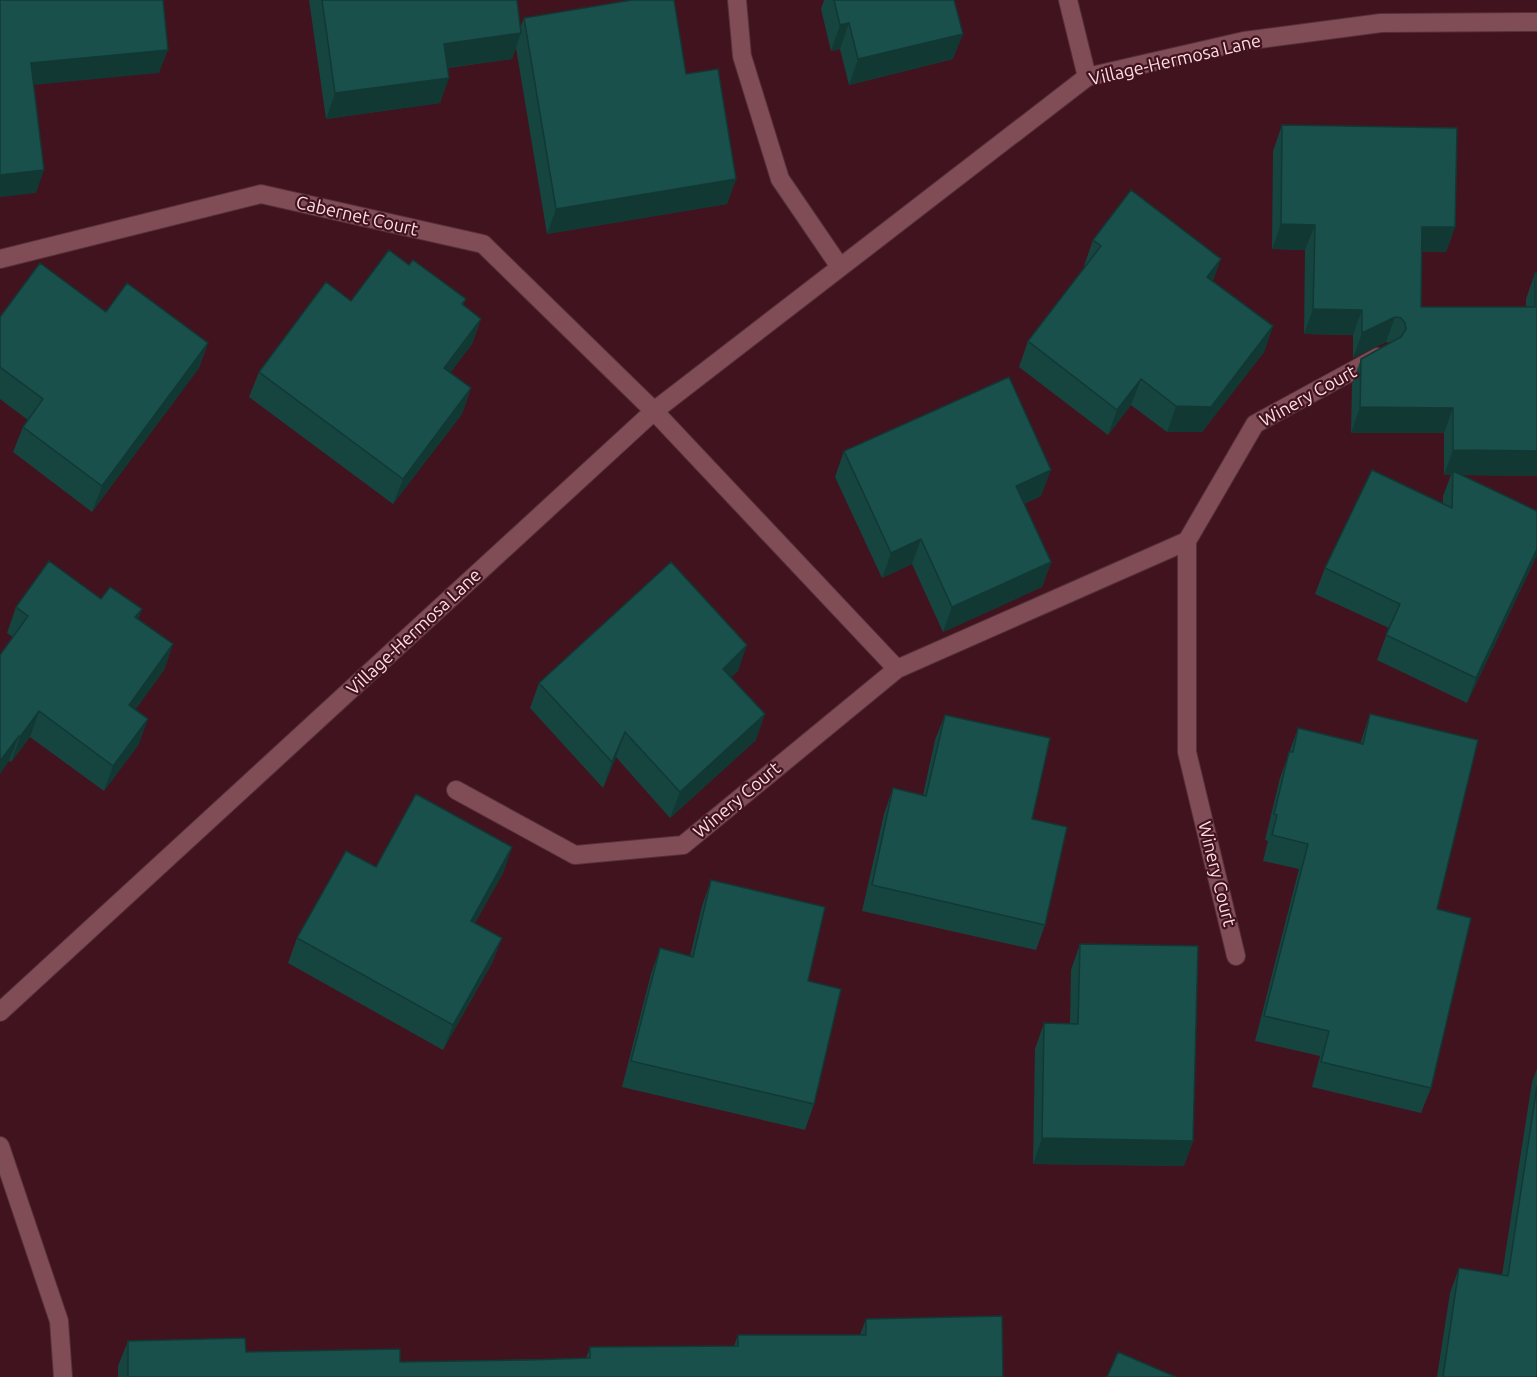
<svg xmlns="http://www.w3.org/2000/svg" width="1537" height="1377" viewBox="0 0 1537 1377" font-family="Ubuntu,sans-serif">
<rect width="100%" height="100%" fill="#41131f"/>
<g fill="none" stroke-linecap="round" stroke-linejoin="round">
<g stroke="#543039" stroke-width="20">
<path id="minor" d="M 737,0 L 742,56 L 780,179 L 840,267
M 1068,0 L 1087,77
M 0,259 L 261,194 L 483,244 L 654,411 L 897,669
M 1187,541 L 1187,752 L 1236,956
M 456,790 L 575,855 L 683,845 L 897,669 L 1187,541 L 1255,424 L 1378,357
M 0,1012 L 654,411 L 1087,77 L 1244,41 L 1381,23 L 1537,22
M 0,1146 L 59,1321 L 63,1377"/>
</g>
<use href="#minor" stroke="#804c56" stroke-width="18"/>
</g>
<path fill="#164540" d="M 309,0 L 517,0 L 520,28 L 524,18 L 686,74 L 736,179 L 727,204 L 547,234 L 516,48 L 512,59 L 448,68 L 440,103 L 326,119 Z
M 824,0 L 954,0 L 953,59 L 849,85 L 840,49 L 831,51 L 821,9 Z
M 1282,125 L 1455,227 L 1446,252 L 1422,252 L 1421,307 L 1526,307 L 1526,299 L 1535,273 L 1537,273 L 1537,476 L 1463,475 L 1537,511 L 1537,555 L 1467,703 L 1377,660 L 1389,628 L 1315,594 L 1325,568 L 1443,504 L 1443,496 L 1451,475 L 1444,475 L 1444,433 L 1351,433 L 1352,384 L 1361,359 L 1391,343 L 1386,342 L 1353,358 L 1353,335 L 1304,334 L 1305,250 L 1272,249 L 1273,151 Z
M 1093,240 L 1213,281 L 1273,326 L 1264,352 L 1202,432 L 1167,432 L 1131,405 L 1108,435 L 1019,367 L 1028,341 L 1085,267 L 1084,266 Z
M 409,265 L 466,299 L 463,305 L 481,319 L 472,344 L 450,373 L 471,388 L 462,414 L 393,504 L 249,397 L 259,372 L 351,301 Z
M 106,312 L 208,343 L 199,368 L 92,512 L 13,452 L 23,427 L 28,420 L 0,399 L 0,317 Z
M 844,451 L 1041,496 L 1024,504 L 1051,562 L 1042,587 L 943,632 L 912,564 L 882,578 L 835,477 Z
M 101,599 L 142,609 L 138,619 L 173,644 L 164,670 L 135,710 L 139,744 L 104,791 L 30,737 L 11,762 L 9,761 L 13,637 L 7,633 L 16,607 Z
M 738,671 L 731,677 L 756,740 L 670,818 L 616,757 L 603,788 L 530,708 L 539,683 Z
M 1370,714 L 1437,909 L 1431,1088 L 1421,1113 L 1312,1087 L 1320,1056 L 1255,1041 L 1299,869 L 1263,861 L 1268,841 L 1265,840 L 1280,778 L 1298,728 L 1360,744 Z
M 945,715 L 1032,819 L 1045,925 L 1036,950 L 862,911 L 884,814 L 893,788 L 923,795 L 935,740 Z
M 512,847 L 503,873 L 475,923 L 502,938 L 492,963 L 443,1050 L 288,963 L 297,938 L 376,867 Z
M 711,880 L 808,981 L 814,1104 L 805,1130 L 622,1087 L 651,974 L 660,948 L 690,956 L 702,906 Z
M 1080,944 L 1193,1141 L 1184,1166 L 1033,1164 L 1035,1049 L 1044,1023 L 1070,1024 L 1071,970 Z
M 1537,1069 L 1537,1377 L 1437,1377 L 1450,1293 L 1459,1268 L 1502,1275 L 1532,1082 Z
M 866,1319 L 1003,1377 L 118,1377 L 118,1366 L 128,1341 L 246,1352 L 400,1362 L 586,1358 L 590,1347 L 734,1346 L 738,1335 L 860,1335 Z"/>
<path fill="#123834" d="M 849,23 L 840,49 L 831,51 L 840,25 Z
M 521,33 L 512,59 L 435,69 L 444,44 Z
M 963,34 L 953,59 L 849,85 L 858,59 Z
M 168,50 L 159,73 L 23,86 L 31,63 Z
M 449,78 L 440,103 L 326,119 L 335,93 Z
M 44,170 L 36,193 L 0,197 L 0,175 Z
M 736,179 L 727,204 L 547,234 L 556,209 Z
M 1281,224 L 1315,225 L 1305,250 L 1272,249 Z
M 1422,227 L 1455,227 L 1446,252 L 1413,252 Z
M 1221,259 L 1212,284 L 1207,277 Z
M 1313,309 L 1362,310 L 1353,335 L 1304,334 Z
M 1395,317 L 1386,342 L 1353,358 L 1362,333 Z
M 481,319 L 472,344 L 435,393 L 444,368 Z
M 1273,326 L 1264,352 L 1202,432 L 1167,432 L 1176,406 Z
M 208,343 L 199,368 L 92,512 L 102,486 Z
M 1141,379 L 1131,405 L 1108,435 L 1117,410 Z
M 471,388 L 462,414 L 393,504 L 403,479 Z
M 1360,407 L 1453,408 L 1444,433 L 1351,433 Z
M 1453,450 L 1537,451 L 1537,476 L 1452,475 L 1453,471 L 1451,475 L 1444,475 Z
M 1051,470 L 1041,496 L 1007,512 L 1016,486 Z
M 921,539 L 912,564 L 882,578 L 891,553 Z
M 1537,549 L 1537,555 L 1467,703 L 1476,678 Z
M 1051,562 L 1042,587 L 943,632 L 952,607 Z
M 142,609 L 132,635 L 135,617 Z
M 173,644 L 164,670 L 120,731 L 129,705 Z
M 747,645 L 738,671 L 713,694 L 723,669 Z
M 39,711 L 30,737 L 11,762 L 20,737 Z
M 765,714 L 756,740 L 670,818 L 680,792 Z
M 148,719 L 139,744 L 104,791 L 113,766 Z
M 625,732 L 616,757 L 603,788 L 612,762 Z
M 19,736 L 9,761 L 0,774 L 0,761 Z
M 512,847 L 503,873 L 462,946 L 471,921 Z
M 502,938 L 492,963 L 443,1050 L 453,1025 Z
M 1042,1138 L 1193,1141 L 1184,1166 L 1033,1164 Z"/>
<path fill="#19504b" stroke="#123834" stroke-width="1.5" d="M 0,0 L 163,0 L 168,50 L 31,63 L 44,170 L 0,175 Z
M 322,0 L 517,0 L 521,33 L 444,44 L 449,78 L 335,93 Z
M 632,0 L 674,0 L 686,74 L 718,69 L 736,179 L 556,209 L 524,18 Z
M 834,0 L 954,0 L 963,34 L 858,59 L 849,23 L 840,25 Z
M 1282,125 L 1457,128 L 1455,227 L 1422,227 L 1421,307 L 1535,307 L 1535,273 L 1537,273 L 1537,451 L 1453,450 L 1453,408 L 1360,407 L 1361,359 L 1401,337 L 1406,329 L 1405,323 L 1401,318 L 1395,317 L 1362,333 L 1362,310 L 1313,309 L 1315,225 L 1281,224 Z
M 1131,190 L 1221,259 L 1207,277 L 1273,326 L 1211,407 L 1176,406 L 1141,379 L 1117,410 L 1028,341 L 1101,246 L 1093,240 Z
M 389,250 L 409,265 L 413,260 L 466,299 L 462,304 L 481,319 L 444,368 L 471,388 L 403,479 L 259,372 L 326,282 L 351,301 Z
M 40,263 L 106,312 L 127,283 L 208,343 L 102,486 L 23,427 L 43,399 L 0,367 L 0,317 Z
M 1009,377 L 1051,470 L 1016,486 L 1051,562 L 952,607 L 921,539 L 891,553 L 844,451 Z
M 1372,470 L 1452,508 L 1453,471 L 1537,511 L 1537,549 L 1476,678 L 1386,635 L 1400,604 L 1325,568 Z
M 49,561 L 101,599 L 110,587 L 142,609 L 135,617 L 173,644 L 129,705 L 148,719 L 113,766 L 39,711 L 20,737 L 19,736 L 0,761 L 0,655 L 28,616 L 16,607 Z
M 671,562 L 747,645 L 723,669 L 765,714 L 680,792 L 625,732 L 612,762 L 539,683 Z
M 1370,714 L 1478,740 L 1437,909 L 1471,918 L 1431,1088 L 1321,1062 L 1329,1031 L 1264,1016 L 1308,844 L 1272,835 L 1277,815 L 1274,814 L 1289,752 L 1293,752 L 1298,728 L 1363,744 Z
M 945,715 L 1050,738 L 1032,819 L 1067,827 L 1045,925 L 872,885 L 893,788 L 926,796 Z
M 416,794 L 512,847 L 471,921 L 502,938 L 453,1025 L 297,938 L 346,851 L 376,867 Z
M 711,880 L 825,907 L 808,981 L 841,989 L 814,1104 L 631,1061 L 660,948 L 693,957 Z
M 1080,944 L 1198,946 L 1193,1141 L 1042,1138 L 1044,1023 L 1078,1024 Z
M 1537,1086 L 1537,1377 L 1443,1377 L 1459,1268 L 1508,1276 Z
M 1002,1316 L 1003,1377 L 128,1377 L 128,1341 L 245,1338 L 246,1352 L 400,1349 L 400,1362 L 529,1360 L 590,1358 L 590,1347 L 738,1346 L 738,1335 L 866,1335 L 866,1319 Z
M 1118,1352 L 1176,1377 L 1107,1377 Z"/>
<g text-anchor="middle" stroke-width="4.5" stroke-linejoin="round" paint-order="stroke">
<g font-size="18" fill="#fcdce1" stroke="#41131f">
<text transform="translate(1175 60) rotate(-13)" y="6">Village-Hermosa Lane</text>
<text transform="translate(357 216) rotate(13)" y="6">Cabernet Court</text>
<text transform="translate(1308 396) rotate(-29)" y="6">Winery Court</text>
<text transform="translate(414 632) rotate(-43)" y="6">Village-Hermosa Lane</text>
<text transform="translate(737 800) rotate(-40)" y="6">Winery Court</text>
<text transform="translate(1217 874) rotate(76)" y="6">Winery Court</text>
</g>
</g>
</svg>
